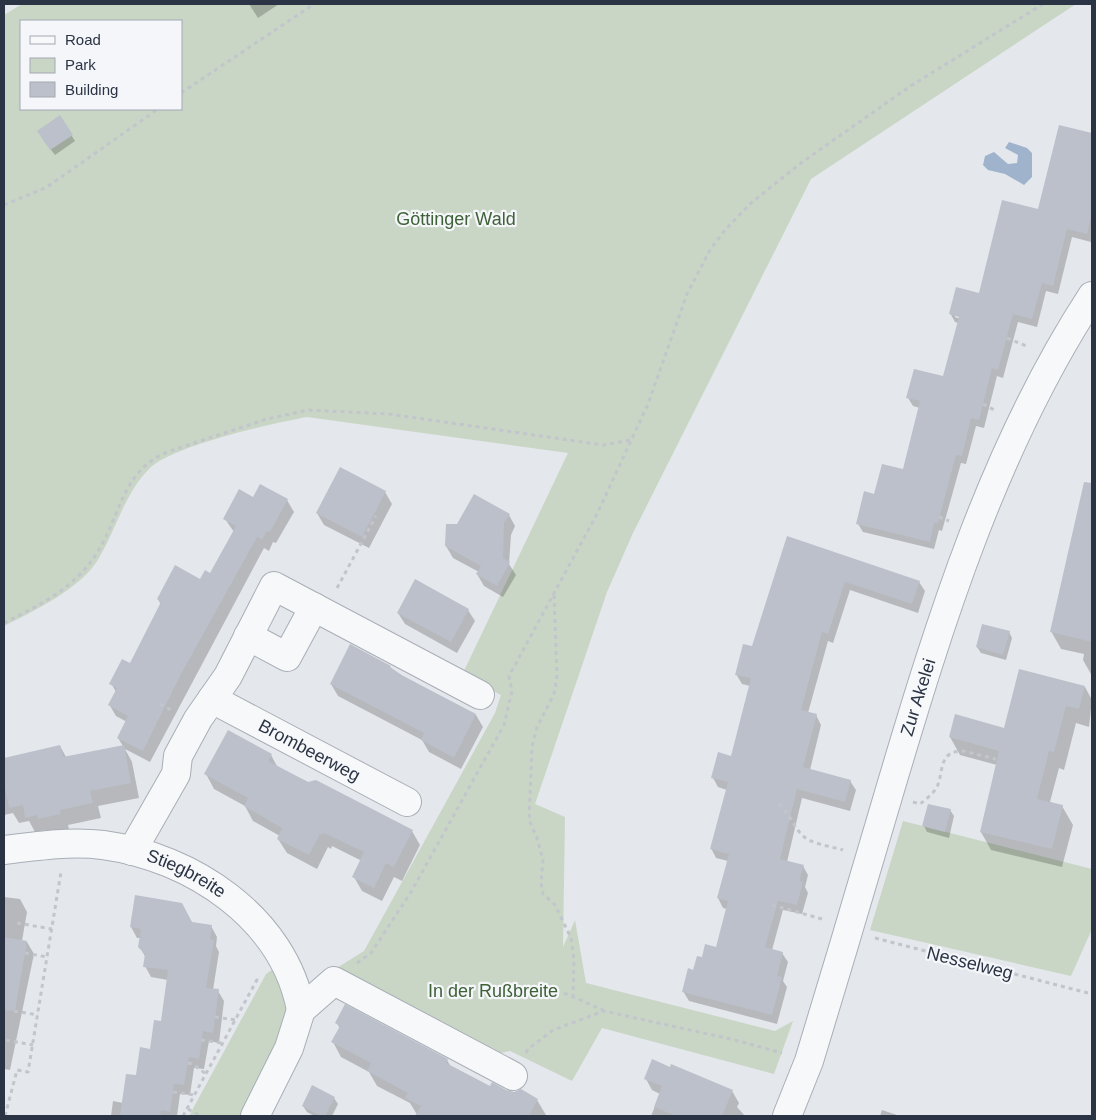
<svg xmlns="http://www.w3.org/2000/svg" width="1096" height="1120" viewBox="0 0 1096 1120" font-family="Helvetica,sans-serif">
<rect width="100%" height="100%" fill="#e4e7ec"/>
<path fill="#c9d6c5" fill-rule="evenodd" d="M 22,4 L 1076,4 L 811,179 L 633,533 L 607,592 L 535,804 L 565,817 L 563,947 L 575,920 L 586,983 L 775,1031 L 793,1021 L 774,1074 L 602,1028 L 572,1081 L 510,1051 L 490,1055 L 332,971 L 364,951 L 495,713 L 501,695 L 462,675 L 568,453 L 307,417 C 274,423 171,446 149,469 C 125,493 116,529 99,558 C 82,588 34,611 4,626 L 4,15 ZM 21,21 L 181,21 L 181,109 L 21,109 Z
M 903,821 L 1092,869 L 1092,929 L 1071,976 L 870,930 Z
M 273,969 C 280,984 288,1000 285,1017 C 280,1049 256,1086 242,1116 L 189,1116 L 266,974 Z"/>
<path fill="#9fb4cc" d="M 1009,142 L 1027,148 L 1032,153 L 1032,177 L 1024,185 L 1005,174 L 988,170 L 983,165 L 985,156 L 994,152 L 1008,164 L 1017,163 L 1018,155 L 1005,148 Z"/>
<path fill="#0003" fill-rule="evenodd" d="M 249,4 L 279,4 L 258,18 Z
M 60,117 L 75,141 L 55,155 L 42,138 Z
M 1060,126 L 1092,134 L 1091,242 L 1072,237 L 1058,294 L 1046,291 L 1037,327 L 1018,322 L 1003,378 L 997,376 L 984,428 L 976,426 L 966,464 L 961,463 L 942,531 L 939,530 L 934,549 L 863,532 L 858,524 L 875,495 L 904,471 L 920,408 L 913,406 L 908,398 L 944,378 L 958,323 L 955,322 L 950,313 L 980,295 L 1039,211 ZM 955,314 L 964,320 L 955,317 Z
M 385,492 L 392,504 L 369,548 L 324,525 L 317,513 Z
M 1082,498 L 1092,501 L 1092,676 L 1083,660 L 1084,654 L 1061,649 L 1051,631 Z
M 254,499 L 287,500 L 294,512 L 276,543 L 273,542 L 269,551 L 264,548 L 150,762 L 125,749 L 132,762 L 139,798 L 98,806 L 101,818 L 68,825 L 69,829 L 48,834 L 46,830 L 35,832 L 29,821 L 19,823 L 13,813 L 4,815 L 4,759 L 60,746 L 66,757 L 123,746 L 118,738 L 127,722 L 116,716 L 109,704 L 116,692 L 111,683 L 130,665 L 161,605 L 158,599 L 210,575 L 234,532 L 225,519 Z
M 509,515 L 515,526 L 511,535 L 509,564 L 516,575 L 503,597 L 484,586 L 477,574 L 479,572 L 453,558 L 446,546 L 457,526 Z
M 788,538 L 919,582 L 925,591 L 918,613 L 850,590 L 833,643 L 828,641 L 808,713 L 816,715 L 821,725 L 810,770 L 850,781 L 856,790 L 850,811 L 802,798 L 787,862 L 803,866 L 808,875 L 805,887 L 808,893 L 802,914 L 783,910 L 772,950 L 782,953 L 788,962 L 783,981 L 787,987 L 777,1024 L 689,1001 L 683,991 L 703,958 L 717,949 L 727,909 L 723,908 L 718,898 L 728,861 L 716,858 L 711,848 L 727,790 L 718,787 L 713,778 L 732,757 L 750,686 L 742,684 L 736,674 L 752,648 Z
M 468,610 L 475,621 L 457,653 L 405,624 L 398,613 Z
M 1009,632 L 1012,638 L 1006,660 L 981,653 L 977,647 Z
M 390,667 L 392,670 L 476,715 L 483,727 L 461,769 L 429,752 L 422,740 L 338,696 L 331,684 Z
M 1085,687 L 1092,700 L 1089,727 L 1076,723 L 1064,770 L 1059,768 L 1050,802 L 1062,806 L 1073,825 L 1062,867 L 991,850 L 981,832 L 997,765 L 960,755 L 950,737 L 1005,730 Z
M 271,755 L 278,768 L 412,831 L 420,845 L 402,881 L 394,877 L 382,901 L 362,891 L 354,877 L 362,861 L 332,846 L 331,849 L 328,847 L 317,869 L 287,853 L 278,839 L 280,836 L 253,821 L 245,806 L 214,789 L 206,774 Z
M 950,810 L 954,816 L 949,838 L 927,832 L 924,826 Z
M 4,897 L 20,899 L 27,912 L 22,941 L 27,942 L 34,954 L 10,1070 L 4,1069 Z
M 192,923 L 211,926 L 217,937 L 216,946 L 219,952 L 213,990 L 218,991 L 224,1001 L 219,1043 L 209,1041 L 204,1069 L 194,1068 L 190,1095 L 180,1094 L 177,1116 L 111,1116 L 113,1101 L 123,1103 L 151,1050 L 162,1023 L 168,980 L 151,977 L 145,966 L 146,958 L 139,946 L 141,938 L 137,938 L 131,927 Z
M 337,1023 L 447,1060 L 451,1067 L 490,1088 L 537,1100 L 546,1115 L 431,1116 L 424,1113 L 425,1116 L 421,1116 L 416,1113 L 410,1103 L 377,1086 L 369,1072 L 341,1057 L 333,1042 L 340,1029 Z
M 646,1079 L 732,1091 L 739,1103 L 737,1107 L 745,1116 L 651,1116 L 660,1094 L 652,1090 Z
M 334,1098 L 338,1104 L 332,1116 L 314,1116 L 307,1112 L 303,1106 Z
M 882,1110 L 900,1116 L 880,1116 Z"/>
<path fill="#bbc0ca" d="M 60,115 L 73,135 L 50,150 L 37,131 Z
M 1059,125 L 1092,133 L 1092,212 L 1087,234 L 1067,229 L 1053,286 L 1042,283 L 1032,319 L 1013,314 L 998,370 L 992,368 L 979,420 L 971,418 L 962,456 L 956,455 L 938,523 L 934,523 L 930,542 L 856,524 L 864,491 L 874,494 L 882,464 L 903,469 L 920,401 L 906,398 L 914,369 L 943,376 L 959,317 L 949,314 L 956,287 L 979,293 L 1002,200 L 1038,209 Z
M 340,467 L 386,491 L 362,537 L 316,513 Z
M 1084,482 L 1092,483 L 1092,642 L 1050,632 Z
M 260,484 L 288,499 L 270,532 L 267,531 L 262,540 L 257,537 L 181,674 L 143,751 L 117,738 L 128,716 L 108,705 L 117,688 L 109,684 L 122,659 L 130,663 L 161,602 L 157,599 L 175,565 L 200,579 L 205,570 L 210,573 L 236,526 L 223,519 L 239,489 L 253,497 Z
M 474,494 L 510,514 L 504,523 L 503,558 L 510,562 L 497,586 L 476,574 L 481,566 L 445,546 L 446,524 L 457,524 Z
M 787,536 L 920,581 L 912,604 L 845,582 L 828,634 L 822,632 L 801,710 L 817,714 L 803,767 L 851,780 L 845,802 L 797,789 L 780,859 L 804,865 L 799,881 L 803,882 L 797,905 L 778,901 L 765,947 L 783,952 L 777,976 L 782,977 L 772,1015 L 682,992 L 688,968 L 693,970 L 697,956 L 702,957 L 705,944 L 716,947 L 728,901 L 717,898 L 729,854 L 710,849 L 728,782 L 711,778 L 718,752 L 731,756 L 751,678 L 735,675 L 743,644 L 752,646 Z
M 415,579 L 469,609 L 451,642 L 397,613 Z
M 982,624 L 1010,631 L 1003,655 L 976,647 Z
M 350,644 L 391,666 L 390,667 L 403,676 L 476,714 L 454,758 L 421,740 L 424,733 L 330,684 Z
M 1019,669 L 1085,686 L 1079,709 L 1066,706 L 1054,752 L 1049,751 L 1037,799 L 1063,805 L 1052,849 L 980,832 L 999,751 L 949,737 L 955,714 L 1004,728 Z
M 228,730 L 272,754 L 268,761 L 308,782 L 316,780 L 413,830 L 394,867 L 386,863 L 374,888 L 352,877 L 364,852 L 324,833 L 322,835 L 320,834 L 309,855 L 277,839 L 282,828 L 244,806 L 248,798 L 204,774 Z
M 60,745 L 63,757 L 124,745 L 131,783 L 90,791 L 93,803 L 60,810 L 61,814 L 38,819 L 37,815 L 25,818 L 23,805 L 9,808 L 4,783 L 4,758 Z
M 928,804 L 951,809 L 945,832 L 922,826 Z
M 135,895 L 182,903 L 192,922 L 212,925 L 210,939 L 214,940 L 206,988 L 219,989 L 213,1033 L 203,1031 L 199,1059 L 189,1057 L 184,1085 L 174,1084 L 170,1112 L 161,1110 L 160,1116 L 120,1116 L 126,1074 L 136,1075 L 140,1047 L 150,1049 L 154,1020 L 161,1021 L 168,970 L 143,967 L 145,954 L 138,947 L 141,929 L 130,927 Z
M 4,937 L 27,941 L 15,1011 L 4,1010 Z
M 345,1004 L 448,1059 L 446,1063 L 490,1086 L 492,1082 L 506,1090 L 514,1092 L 521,1089 L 538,1099 L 529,1116 L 415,1116 L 421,1106 L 405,1098 L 408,1093 L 367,1071 L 371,1063 L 331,1042 L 340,1026 L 335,1023 Z
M 652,1059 L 670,1067 L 671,1064 L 733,1090 L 722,1116 L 676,1116 L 654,1107 L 662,1086 L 644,1079 Z
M 312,1085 L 335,1097 L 325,1116 L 321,1116 L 302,1106 Z"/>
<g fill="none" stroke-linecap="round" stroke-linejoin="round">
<g stroke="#a9aeb7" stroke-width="30">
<g id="minor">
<path d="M 248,636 L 287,657 L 314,607"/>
<path id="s1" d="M 212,699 L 407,802"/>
<path id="s2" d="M 4,850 C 36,846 70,841 103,845 C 192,857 284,918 301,1010"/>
<path d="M 132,851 L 176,774 L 178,756 L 198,719 L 228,676 L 274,586 L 480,695"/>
<path d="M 255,1116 L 289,1048 L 301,1010 L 334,981 L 513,1076"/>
<path id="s3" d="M 787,1116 L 809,1061 C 836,972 863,882 889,793 C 940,621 994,446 1092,296"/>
</g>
</g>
<path stroke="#c2c5cb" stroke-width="3" stroke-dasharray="4 4" stroke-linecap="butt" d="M 181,93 L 314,4
M 4,205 L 47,187 L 158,109
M 1007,338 L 1029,347
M 983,404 L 996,411
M 939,517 L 949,521
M 337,588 L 376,516
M 554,595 L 557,676 L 554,694 L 537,727 L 532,747 L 529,820 L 537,838 L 543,860 L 541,883 L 543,894 L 555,905 L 571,938 L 574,960 L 573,998
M 4,623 C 38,606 73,589 95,556 C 121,518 120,470 170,451 L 267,419 L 308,410 L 389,414 L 603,445 L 630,440
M 160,704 L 173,711
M 913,802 L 920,804 C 926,799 933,794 937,787 C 943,774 939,759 953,752 L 963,751 L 996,759
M 779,804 C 791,814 795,833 809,840 C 819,845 833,847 843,850
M 772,905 L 822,919
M 17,923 L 52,929
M 875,938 L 1092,994
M 25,953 L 47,957
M 357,963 L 371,953 L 411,892 L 504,725 L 512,691 L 509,676 L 597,514 L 648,404 L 687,294 L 710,250 L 725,230 L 751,203 L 801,163 L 909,87 L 1043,4
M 564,993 L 603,1010
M 14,1011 L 38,1015
M 215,1017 L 236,1020
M 6,1040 L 33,1045
M 201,1040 L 223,1043
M 526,1053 L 528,1049 L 553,1030 L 604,1011 L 735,1040 L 782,1053
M 188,1063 L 193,1064 L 206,1074
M 173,1092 L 195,1095
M 188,1109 L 200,1116
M 5,1116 L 17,1070 L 28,1072 L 61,872
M 183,1116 L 259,976"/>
<use href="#minor" stroke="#f7f8fa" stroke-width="28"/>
</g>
<g text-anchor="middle" stroke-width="4.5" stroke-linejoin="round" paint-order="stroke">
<g font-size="18" fill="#3f6138" stroke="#f4f6f9">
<text x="456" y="225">Göttinger Wald</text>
<text x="493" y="997">In der Rußbreite</text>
</g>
<g font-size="18" fill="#2b3445" stroke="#f4f6f9">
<text dy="6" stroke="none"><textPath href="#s3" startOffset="439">Zur Akelei</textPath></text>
<text dy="6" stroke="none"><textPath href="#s1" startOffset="110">Brombeerweg</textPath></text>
<text dy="6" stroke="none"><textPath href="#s2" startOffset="188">Stiegbreite</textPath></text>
<text transform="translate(970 963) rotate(14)" y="6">Nesselweg</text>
</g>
</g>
<rect width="1096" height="1120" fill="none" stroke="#2b3445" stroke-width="10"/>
<rect x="20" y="20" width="162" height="90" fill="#f4f6f9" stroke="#a4a8b1"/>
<rect x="30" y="36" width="25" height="8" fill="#f7f8fa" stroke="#a4a8b1"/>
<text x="65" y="45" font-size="15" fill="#2b3445">Road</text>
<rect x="30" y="58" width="25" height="15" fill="#c9d6c5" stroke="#a4a8b1"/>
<text x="65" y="70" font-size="15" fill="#2b3445">Park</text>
<rect x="30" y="82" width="25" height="15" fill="#bbc0ca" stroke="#a4a8b1"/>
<text x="65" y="95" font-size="15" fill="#2b3445">Building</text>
</svg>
